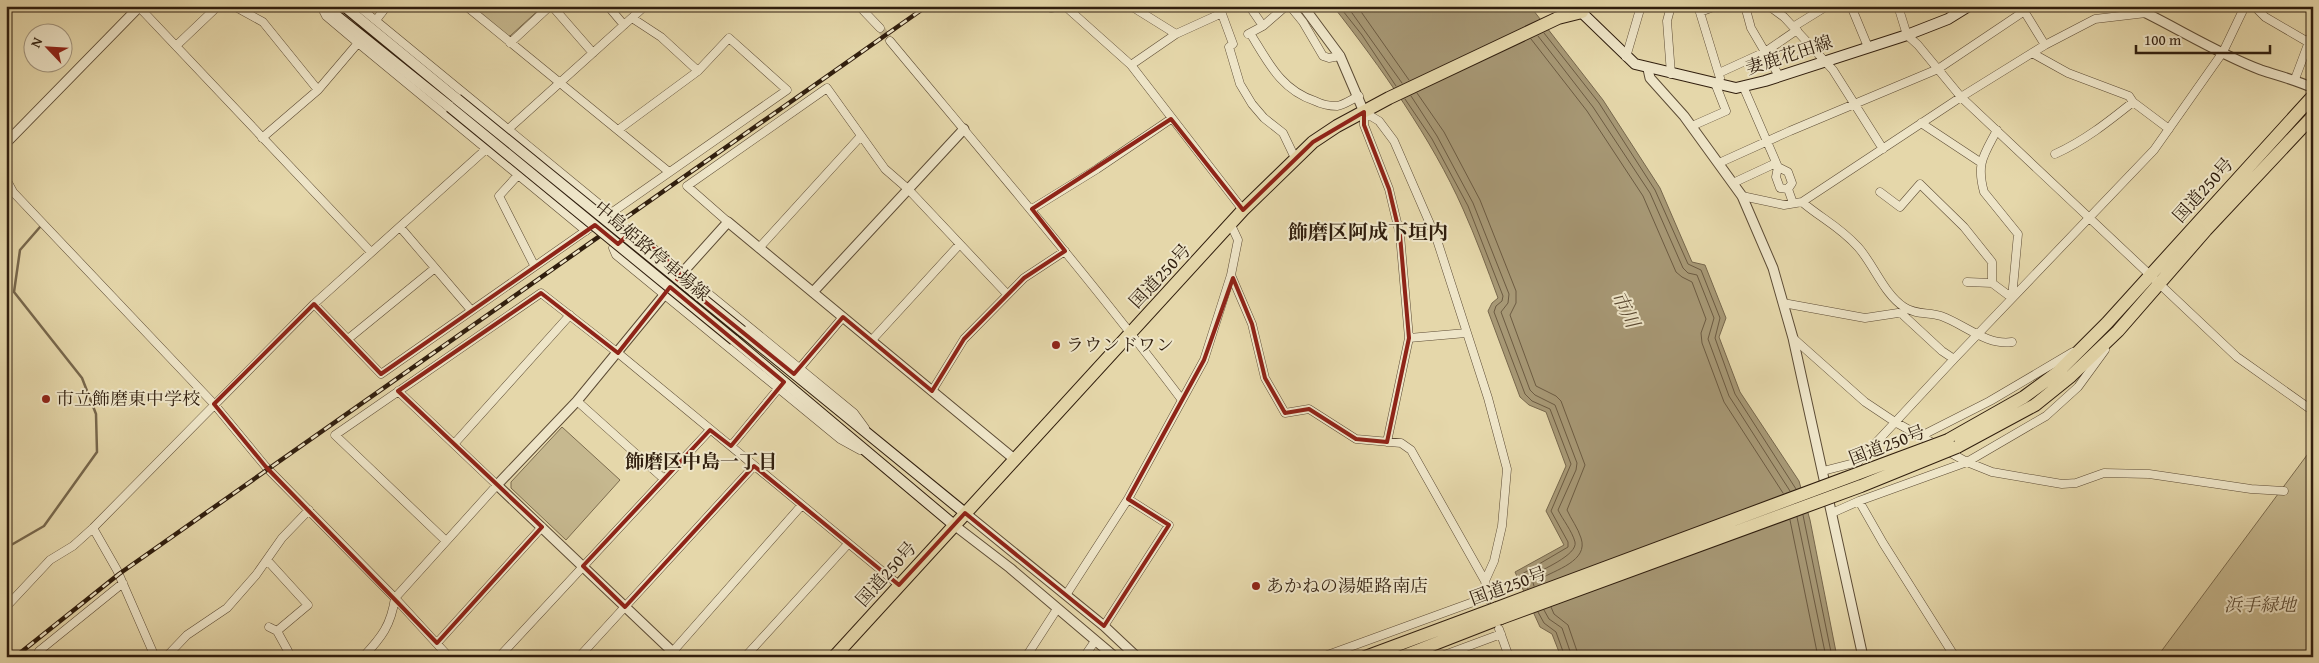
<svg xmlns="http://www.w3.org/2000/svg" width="2319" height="663" viewBox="0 0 2319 663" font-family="'Gentium Book Plus','Noto Serif JP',serif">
<rect width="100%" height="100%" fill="#e5d7aa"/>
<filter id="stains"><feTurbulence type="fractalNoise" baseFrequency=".004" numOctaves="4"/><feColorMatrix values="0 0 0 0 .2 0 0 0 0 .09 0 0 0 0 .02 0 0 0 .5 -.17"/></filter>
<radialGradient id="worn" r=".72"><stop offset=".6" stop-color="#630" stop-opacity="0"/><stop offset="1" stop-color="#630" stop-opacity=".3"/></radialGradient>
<path fill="#c6b88f" stroke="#7b6b4e" d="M 470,6 L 543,6 L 510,36 L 505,36 Z
M 562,427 L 620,480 L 566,540 L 511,488 L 511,482 Z
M 2313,447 L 2313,657 L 2157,657 Z"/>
<path fill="#a79875" stroke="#77674c" d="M 1333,6 L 1530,6 L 1603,100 L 1660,188 L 1692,262 L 1705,265 L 1726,318 L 1719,337 L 1740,392 L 1799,481 L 1810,520 L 1837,657 L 1561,657 L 1552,634 L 1540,627 L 1515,572 L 1564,545 L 1546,511 L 1566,466 L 1546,412 L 1529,405 L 1520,397 L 1488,311 L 1492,303 L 1498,298 C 1487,268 1476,238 1463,209 C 1432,139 1380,66 1333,6 Z"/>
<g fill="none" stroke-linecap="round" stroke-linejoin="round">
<path stroke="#6c5b42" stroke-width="1" d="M 1339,6 L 1362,35 L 1396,86
M 1347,6 L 1402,83
M 1357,6 L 1409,80
M 1544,33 L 1599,103 L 1655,190 L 1688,264 L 1701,270 L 1720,318 L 1715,338 L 1735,394 L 1796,489
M 1538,36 L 1593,107 L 1650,193 L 1683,268 L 1688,273 L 1697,275 L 1714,318 L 1708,339 L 1729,396 L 1790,491
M 1531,39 L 1587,111 L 1643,196 L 1676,272 L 1682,277 L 1692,282 L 1706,319 L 1701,333 L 1702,343 L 1724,402 L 1783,493
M 1417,93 L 1444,132 L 1480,200 L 1516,291 L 1516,303 L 1510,315 L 1536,386 L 1556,396 L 1561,401 L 1585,465 L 1567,510 C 1571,519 1578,528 1581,538 C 1589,561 1555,570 1540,579 L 1541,584
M 1411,96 L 1437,136 L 1473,203 L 1509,294 L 1508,303 L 1501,312 L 1530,390 L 1535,395 L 1555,405 L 1577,463 L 1576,470 L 1558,510 C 1563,520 1572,531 1575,542 C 1578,555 1541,570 1531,576 L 1534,586
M 1405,99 L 1432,139 L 1468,206 L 1503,296 L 1502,301 L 1496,306 L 1494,312 L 1525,394 L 1532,401 L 1550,409 L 1571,464 L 1551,511 L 1568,542 L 1568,547 L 1522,574 L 1528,589
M 1803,515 L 1832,657
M 1797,517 L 1826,657
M 1790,520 L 1818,657
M 1551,607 L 1554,614 L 1568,625 L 1579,657
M 1544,610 L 1549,619 L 1562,628 L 1572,657
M 1538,612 L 1544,623 L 1556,632 L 1565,657"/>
<path stroke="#77674c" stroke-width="2.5" d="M 6,548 L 44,526 L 97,452 L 96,414 L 82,378 L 14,292 L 20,250 L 40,227"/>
<path stroke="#c1b28b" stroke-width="8" stroke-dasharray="8 4" stroke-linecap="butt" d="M 880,28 L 890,41"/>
<g stroke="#5d4c35" stroke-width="9">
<path id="minor" d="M 234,6 L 263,22 L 318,90
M 321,6 L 326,16 L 358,43 L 586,231
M 358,6 L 610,213
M 466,6 L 669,172
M 552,6 L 593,53
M 608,6 L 624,25
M 859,6 L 880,28
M 1049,6 L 1051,8 L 1062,6
M 1065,6 L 1131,65 L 1243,210
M 1131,6 L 1176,34
M 1219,6 L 1233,44 L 1229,47 L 1240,84 L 1252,104 L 1264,118 L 1283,133 L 1295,158
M 1290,6 L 1303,22 L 1323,56 L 1329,58 L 1340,56
M 1671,6 L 1667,21 L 1671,74
M 1698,6 L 1720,78
M 1745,6 L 1751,28 L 1779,76
M 1769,6 L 1784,17 L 1833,70 L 1883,149
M 1851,6 L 1868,47
M 1898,6 L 1907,35 L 1918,45 L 1961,97 L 2237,357 L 2313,411
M 2021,6 L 2045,45
M 2254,6 L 2265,17 L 2313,45
M 139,7 L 371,252
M 1250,7 L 1263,26
M 1700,12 L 1716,6
M 632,18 L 661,37 L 698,71
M 376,20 L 387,6
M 1793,27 L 1827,6
M 1250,33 C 1268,62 1281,90 1315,101 C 1321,104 1330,106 1337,106 C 1344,105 1352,99 1359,96
M 1248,34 L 1263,26 L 1286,6
M 890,41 C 989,160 1089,277 1182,400
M 510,43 L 550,6
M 177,45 L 218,6
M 2032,53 L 2068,73 L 2129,96 L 2133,102 L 2169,129
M 1626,57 L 1641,6
M 1131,65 L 1176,34 L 1220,14
M 1719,73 L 1765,52 L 1797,30
M 2295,79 L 2313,31
M 1743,86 L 1778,167 L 1776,177 L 1780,188 L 1788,189 L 1793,203
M 1921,123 L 1980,162
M 1692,126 L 1726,111 L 1715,83
M 1997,130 C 1984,155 1976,163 1984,192 L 2018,234 L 2012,298
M 262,138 L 318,90 L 358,43
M 2055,154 C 2084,141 2108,122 2133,102
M 1719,163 L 1790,131 L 1938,69 L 2032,6
M 1778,167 L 1788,172 L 1792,183 L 1788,189
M 518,175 L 499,196 L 534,265
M 6,179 L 13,192 L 214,404 L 266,467 L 395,598 L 449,657
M 1733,183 L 1776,163
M 1880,192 L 1900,207 L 1920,184 L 1964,227 L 1992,262 L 1992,283
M 1742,196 L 1784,205 L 1802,202 L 1961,97 L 2045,45 L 2095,19 L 2146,13
M 1802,202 C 1822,219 1839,226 1858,247 C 1874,265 1884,294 1904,307 C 1916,315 1929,312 1941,316 C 1964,324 1987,346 2012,342
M 1032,209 L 1097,169 L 1171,119
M 728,222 L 687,186 L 827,88 L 885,169 L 908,189 L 1007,294
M 1231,225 L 1238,240 L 1231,275 L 1252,324 L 1265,378 L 1285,413 L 1309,409 L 1356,439 L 1401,443 L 1411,450 L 1485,581 L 1488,599
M 400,227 L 471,310
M 759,248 L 860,137
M 1967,282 L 1992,283 L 2012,298
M 1783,303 L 1865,318 L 1898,313 L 1902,314 L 1942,351 L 1954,359
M 314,304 L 381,374 L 787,90 L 729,38 L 698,71 L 618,130
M 1409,338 L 1466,333
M 1793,338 L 1865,402 L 1895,422 L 1967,462 L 1992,472 L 2062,484 L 2076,483 L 2104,473 L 2149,474 L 2251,489 L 2284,491
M 348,339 L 435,268
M 871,341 L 959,245
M 799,369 L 843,317
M 932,391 L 964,339 L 1024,278 L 1065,251
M 577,401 L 664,479
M 1921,436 L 1990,401 L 2073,352
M 1387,442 L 1409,338 L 1400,235 L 1389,189 L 1364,125 L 1364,112 L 1379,121 L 1394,141 L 1437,240 L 1488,398 L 1507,469 L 1502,526 L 1494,561 L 1485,581
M 454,444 L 570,315
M 731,446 L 778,389
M 860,450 L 840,439 L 616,255 L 613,248 L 630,233 L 637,235 L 854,413 L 865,428
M 1823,471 L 1858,462 L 1954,359 L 2154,150 L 2223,52 L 2245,6
M 1859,501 L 1883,543 L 1955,657
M 1832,513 L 1859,501 L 1967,462 L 2046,416 L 2078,387 L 2105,350
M 93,528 L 117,570 L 155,657
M 446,541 L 335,435 L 541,293 L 618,353 L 899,585
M 267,560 L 308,605 L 277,631
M 1066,595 L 1128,499 L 1204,360 L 1231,275
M 6,607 L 50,560 L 73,546 L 93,528 L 314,304 L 645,6
M 1104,626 L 1169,525 L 1128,499
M 269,627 L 277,631 L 288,651
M 1499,629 L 1509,657
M 437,643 L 542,527
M 41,657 L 39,651 L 123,583
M 166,657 L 187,635 L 227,608 L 256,575 L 282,538 L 309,510
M 363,657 C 382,637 391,625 395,598 L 497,485 L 398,391
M 499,657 L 710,430
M 579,657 L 754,466
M 668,657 L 801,506
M 745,657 L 848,544
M 1026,657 L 1057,609
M 1084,657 L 1095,641
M 1322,657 L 1487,597
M 1439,657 L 1501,634"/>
</g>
<g stroke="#5d4c35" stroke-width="11">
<path id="tertiary" d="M 1303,6 L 1340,56 L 1364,112
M 2141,6 L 2146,13 C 2184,32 2221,55 2261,70 C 2279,76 2296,80 2313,88
M 1648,69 L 1650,78 L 1684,116 L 1742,196 L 1773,268 L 1793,338 L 1863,657
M 6,143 L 140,6
M 813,292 L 964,129
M 965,513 L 1104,626 L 1137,657
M 954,525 L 1010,568 L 1115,657
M 678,657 L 497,485 L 577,401 L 683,272 L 728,222 L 1013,458"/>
</g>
<g stroke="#301e0e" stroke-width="12">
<path id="secondary" d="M 324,6 L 450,107
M 344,6 L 457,99
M 1575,6 L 1635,64 L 1736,88 L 1765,81 L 1907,35 L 1948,19 L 1969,6
M 742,331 L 965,513
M 734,340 L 954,525"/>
</g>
<g stroke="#301e0e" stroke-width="14">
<path id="trunk" d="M 1948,440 L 2024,397 L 2058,372 L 2107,323 L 2313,96
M 1957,447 L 2035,405 L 2071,376 L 2118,331 L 2206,230 L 2313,116
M 834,657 L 1243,210 L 1313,142 L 1337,126 L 1389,98 L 1558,18 L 1582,12
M 1365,657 L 1497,608
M 1401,657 L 1501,618"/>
</g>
<use href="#minor" stroke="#eee5c8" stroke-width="8"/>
<use href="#tertiary" stroke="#eee5c8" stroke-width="9"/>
<use href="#secondary" stroke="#eee5c8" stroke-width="10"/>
<use href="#trunk" stroke="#e5d7aa" stroke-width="12"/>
<g stroke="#301e0e" stroke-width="4.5">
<path id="rail" d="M 15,657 L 119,574 L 927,6"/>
</g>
<use href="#rail" stroke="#eee5c8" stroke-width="2.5" stroke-dasharray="8" stroke-linecap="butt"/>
<g stroke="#301e0e" stroke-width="12" stroke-linecap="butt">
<path id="secondary-bridge" d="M 457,99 L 742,331
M 450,107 L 734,340"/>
</g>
<g stroke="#301e0e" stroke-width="14" stroke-linecap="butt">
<path id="trunk-bridge" d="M 1497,608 L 1948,440
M 1501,618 L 1861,486 L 1957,447"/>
</g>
<use href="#secondary-bridge" stroke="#eee5c8" stroke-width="10"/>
<use href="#trunk-bridge" stroke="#e5d7aa" stroke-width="12"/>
</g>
<path fill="none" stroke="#8f2418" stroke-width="4" stroke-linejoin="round" d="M 1364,112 L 1364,125 L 1389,189 L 1400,235 L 1409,338 L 1387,442 L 1356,439 L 1309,409 L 1285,413 L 1265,378 L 1252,324 L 1233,278 L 1204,360 L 1128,499 L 1169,525 L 1104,626 L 965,513 L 899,585 L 754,466 L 625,607 L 583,566 L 710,430 L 731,446 L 784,382 L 670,287 L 618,353 L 541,293 L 398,391 L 542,527 L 437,643 L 266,467 L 214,404 L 314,304 L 381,374 L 595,225 L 618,244 L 630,233 L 637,235 L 683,272 L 677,279 L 794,374 L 843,317 L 932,391 L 964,339 L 1024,278 L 1065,251 L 1032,209 L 1171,119 L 1243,210 L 1313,142 Z"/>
<g fill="#8f2418" stroke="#eee5c8" stroke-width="2">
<circle cx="1056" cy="345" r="5"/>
<circle cx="46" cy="399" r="5"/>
<circle cx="1256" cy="586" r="5"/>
</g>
<g text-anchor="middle" stroke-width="4" stroke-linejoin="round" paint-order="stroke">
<g font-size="18" fill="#301e0e" stroke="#eee5c8">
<text transform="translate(1789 55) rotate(-18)" y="6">妻鹿花田線</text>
<text transform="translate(2203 190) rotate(-48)" y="6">国道250号</text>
<text transform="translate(652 251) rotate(40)" y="6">中島姫路停車場線</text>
<text transform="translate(1160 276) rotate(-47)" y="6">国道250号</text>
<text transform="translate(1887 445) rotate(-21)" y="6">国道250号</text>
<text transform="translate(886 574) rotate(-48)" y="6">国道250号</text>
<text transform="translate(1508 586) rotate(-20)" y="6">国道250号</text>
</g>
<g font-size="18" fill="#301e0e" stroke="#eee5c8" text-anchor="start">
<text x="1066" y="351">ラウンドワン</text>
<text x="56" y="405">市立飾磨東中学校</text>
<text x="1266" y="592">あかねの湯姫路南店</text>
</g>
<g font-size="18" font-style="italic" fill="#5d4c35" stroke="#eee5c8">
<text x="2260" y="611">浜手緑地</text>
</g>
<g font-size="19" font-style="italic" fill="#5a4932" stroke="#eee5c8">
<text transform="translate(1626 309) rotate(63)" y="7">市川</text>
</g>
<g font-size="19" font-weight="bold" fill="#301e0e" stroke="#eee5c8">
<text x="701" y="468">飾磨区中島一丁目</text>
</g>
<g font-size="20" font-weight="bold" fill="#301e0e" stroke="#eee5c8">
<text x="1368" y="239">飾磨区阿成下垣内</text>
</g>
</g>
<rect width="2319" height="663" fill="none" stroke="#e5d7aa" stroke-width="25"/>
<rect x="8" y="8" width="2304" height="648" fill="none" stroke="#301e0e" stroke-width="2.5"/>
<rect x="12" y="12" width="2294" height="638" fill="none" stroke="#301e0e"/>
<g transform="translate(48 48) rotate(295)"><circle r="24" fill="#eee5c8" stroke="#a2957e"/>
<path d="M0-4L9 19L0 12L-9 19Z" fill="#8f2418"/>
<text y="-8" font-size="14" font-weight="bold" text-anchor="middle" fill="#301e0e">N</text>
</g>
<path d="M2136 45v8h134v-8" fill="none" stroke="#301e0e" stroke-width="2.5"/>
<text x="2144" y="45" font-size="15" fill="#301e0e" stroke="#eee5c8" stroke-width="4" paint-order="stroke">100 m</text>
<rect width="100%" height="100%" filter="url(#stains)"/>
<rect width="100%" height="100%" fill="url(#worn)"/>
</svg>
